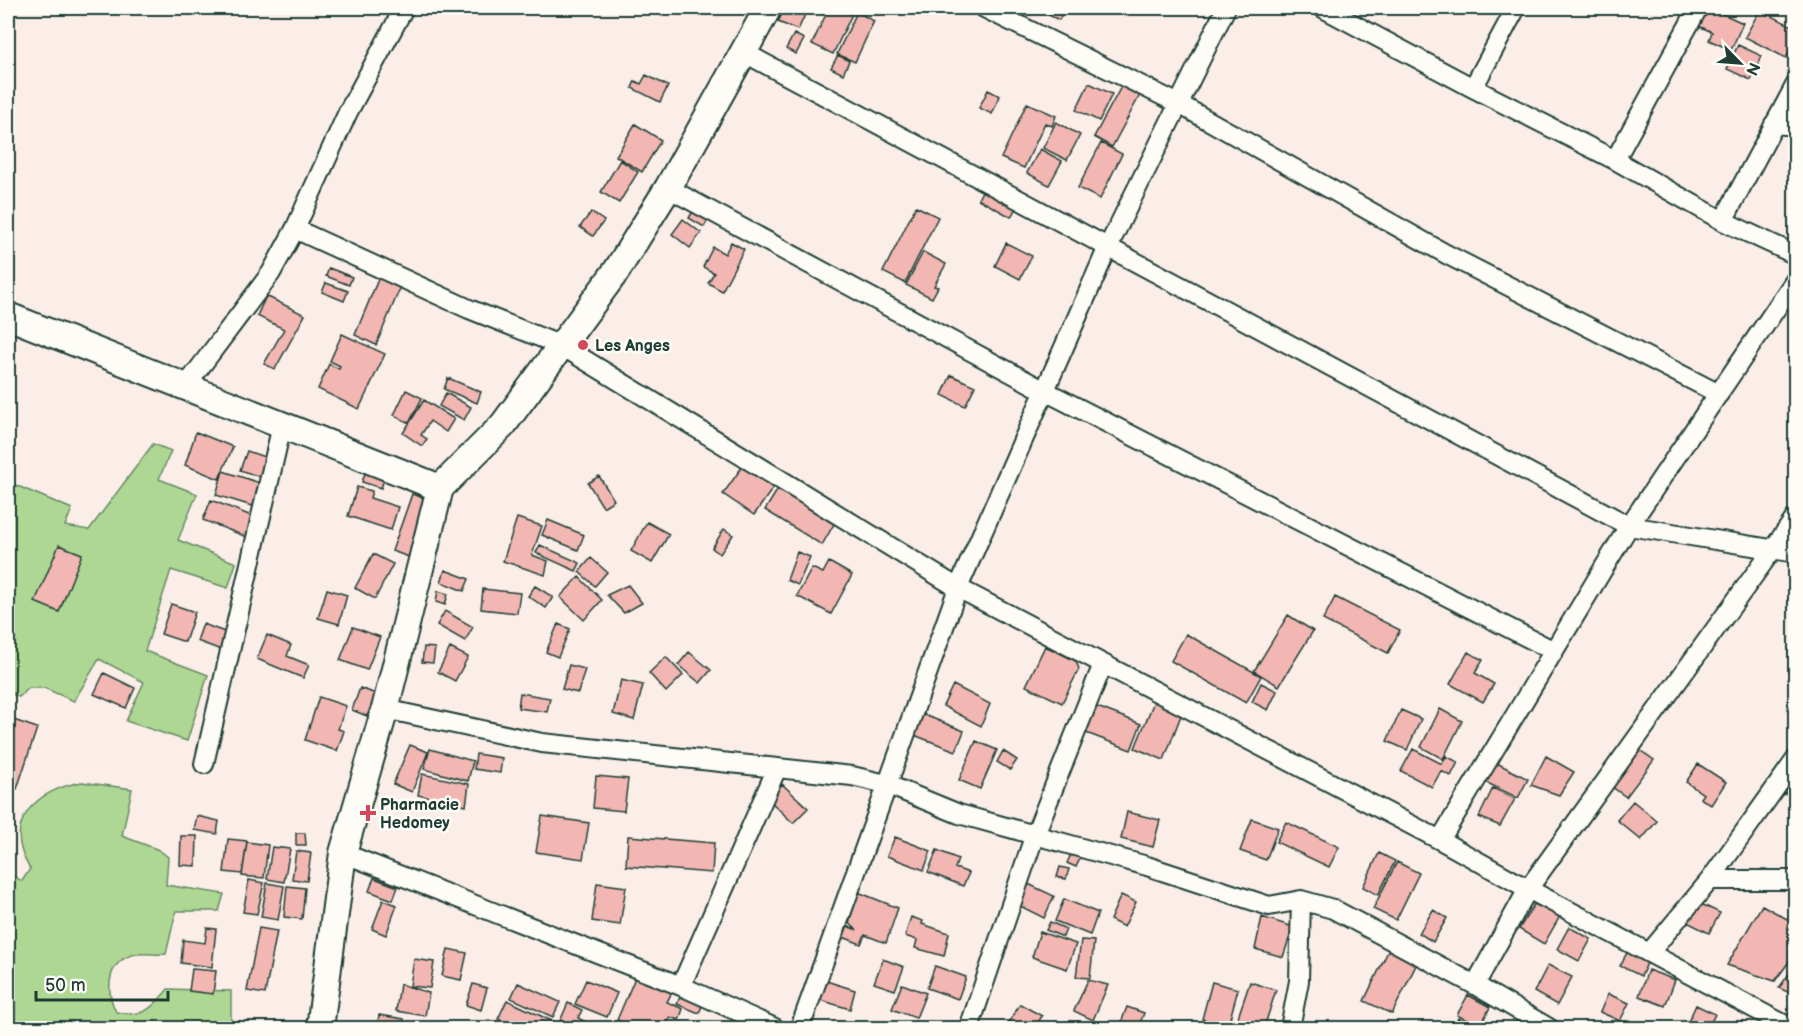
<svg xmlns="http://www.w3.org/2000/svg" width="1803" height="1036" viewBox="0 0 1803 1036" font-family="'Balsamiq Sans',sans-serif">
<rect width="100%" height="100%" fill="#fbeee9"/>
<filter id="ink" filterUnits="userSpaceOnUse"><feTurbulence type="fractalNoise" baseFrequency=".0167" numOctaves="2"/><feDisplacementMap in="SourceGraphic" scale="12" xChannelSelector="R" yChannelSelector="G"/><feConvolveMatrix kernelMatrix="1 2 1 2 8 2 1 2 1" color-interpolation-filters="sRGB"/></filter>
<g filter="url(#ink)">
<path fill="#aed794" stroke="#668a64" stroke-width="1.5" d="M 153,444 L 171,451 L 159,479 L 197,494 L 178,540 L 236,563 L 228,588 L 171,570 L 145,651 L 208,675 L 187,741 L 126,721 L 144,682 L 99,659 L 74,701 L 44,688 L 29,688 L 19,697 L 8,692 L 8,482 L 72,509 L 65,526 L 89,530 Z
M 82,782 L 132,789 L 122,836 L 159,850 L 168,857 L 166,885 L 224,894 L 219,911 L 176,911 L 166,954 C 155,955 142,952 132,955 C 106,963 106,992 116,1012 C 144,1018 151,1009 168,989 L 231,991 L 231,1028 L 8,1028 L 8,873 L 22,881 L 30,869 C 1,822 36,790 82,782 Z"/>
<path fill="#f2b7b2" stroke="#1f3d34" stroke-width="1.5" d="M 785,8 L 808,8 L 798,30 L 778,22 Z
M 829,8 L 839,8 L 852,14 L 833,54 L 812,44 Z
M 1034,8 L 1065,8 L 1059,20 Z
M 1701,8 L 1710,8 L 1743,23 L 1731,50 L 1709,40 L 1712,32 L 1694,24 Z
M 1760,10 L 1796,28 L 1796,40 L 1786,58 L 1745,37 Z
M 857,12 L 874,21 L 855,62 L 837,54 Z
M 794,34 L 804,39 L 796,54 L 786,49 Z
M 1738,45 L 1762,56 L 1751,80 L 1727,69 Z
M 838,55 L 849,61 L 843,74 L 831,68 Z
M 646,75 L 668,86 L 660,102 L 632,88 L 635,81 L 641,84 Z
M 1089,83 L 1112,94 L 1099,121 L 1076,110 Z
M 1122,85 L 1140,95 L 1112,147 L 1094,137 Z
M 988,90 L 1000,96 L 992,114 L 979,108 Z
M 1027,103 L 1056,116 L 1052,126 L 1045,123 L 1024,168 L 1001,158 Z
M 1056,122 L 1080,135 L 1067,160 L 1043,148 Z
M 635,124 L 661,140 L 642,172 L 616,156 Z
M 1101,143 L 1122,154 L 1100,199 L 1078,188 Z
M 1040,149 L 1062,161 L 1049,185 L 1027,173 Z
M 620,160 L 638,172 L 619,203 L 601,192 Z
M 986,184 L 1019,202 L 1011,217 L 978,199 Z
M 696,206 L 711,215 L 704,227 L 689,218 Z
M 916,206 L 938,217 L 905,283 L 883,272 Z
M 591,212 L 604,221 L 593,236 L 580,227 Z
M 683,219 L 701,233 L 690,248 L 672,234 Z
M 731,242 L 744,249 L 722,291 L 708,283 L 714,273 L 703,267 L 713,247 L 725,254 Z
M 1006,243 L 1032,256 L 1020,279 L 995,266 Z
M 923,252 L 946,264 L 934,286 L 938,287 L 932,298 L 906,285 Z
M 329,268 L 352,277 L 349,285 L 326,276 Z
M 379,277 L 401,286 L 376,345 L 355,335 Z
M 326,283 L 348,291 L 344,301 L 322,292 Z
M 266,296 L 305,315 L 275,369 L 264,364 L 284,329 L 257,316 Z
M 342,334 L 385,354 L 359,409 L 318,389 L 329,364 L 339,369 L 340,366 L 330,361 Z
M 951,375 L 975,386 L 965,406 L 942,395 Z
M 448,378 L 481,392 L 477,403 L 444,389 Z
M 406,390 L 422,398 L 409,423 L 394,415 Z
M 446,393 L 471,407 L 464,420 L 439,406 Z
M 424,400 L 454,419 L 446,432 L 430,421 L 421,435 L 427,439 L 422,446 L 403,433 Z
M 196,432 L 233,447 L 219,479 L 185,465 Z
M 247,451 L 276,461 L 269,480 L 240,470 Z
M 368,465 L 387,471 L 381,488 L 362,482 Z
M 742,467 L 773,488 L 754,515 L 723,494 Z
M 223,471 L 269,486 L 262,509 L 216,495 Z
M 599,476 L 614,500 L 603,507 L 588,483 Z
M 357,487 L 372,491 L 370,498 L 398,507 L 391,530 L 348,516 Z
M 778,489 L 834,524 L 822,545 L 765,510 Z
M 412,494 L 429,500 L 409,557 L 392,551 Z
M 211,500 L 254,517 L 247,537 L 203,520 Z
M 517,518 L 542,526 L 532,555 L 548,561 L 545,575 L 503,561 Z
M 548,520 L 584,535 L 578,550 L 542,535 Z
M 647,522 L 669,534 L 652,563 L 631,551 Z
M 724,529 L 733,535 L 720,554 L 712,548 Z
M 59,545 L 82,554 L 59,612 L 35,602 Z
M 540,545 L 580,563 L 576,571 L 536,553 Z
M 797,552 L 810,557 L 798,585 L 787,580 Z
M 373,554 L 393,564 L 375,599 L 355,588 Z
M 591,558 L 607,572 L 595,586 L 579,572 Z
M 829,562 L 852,575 L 831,614 L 797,596 L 812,568 L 823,573 Z
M 445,570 L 469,579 L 464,591 L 441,582 Z
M 579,577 L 602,600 L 584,620 L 560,597 Z
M 628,585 L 642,603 L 624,613 L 607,595 Z
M 535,586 L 553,597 L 546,608 L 528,596 Z
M 327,589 L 347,595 L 339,624 L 318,618 Z
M 483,589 L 520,593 L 517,613 L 481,609 Z
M 438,591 L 448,594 L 445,605 L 436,602 Z
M 1335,597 L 1400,630 L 1388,653 L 1323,620 Z
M 171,604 L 195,612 L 185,642 L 161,634 Z
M 445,611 L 473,627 L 465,641 L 437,625 Z
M 1288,615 L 1313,631 L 1279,686 L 1254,671 Z
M 203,624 L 230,634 L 224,651 L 197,641 Z
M 558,624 L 570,629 L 558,657 L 546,652 Z
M 353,627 L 380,637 L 367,670 L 340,660 Z
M 1186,634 L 1261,676 L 1246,703 L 1171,661 Z
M 267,635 L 291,645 L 287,656 L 309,665 L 303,678 L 257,659 Z
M 1045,646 L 1076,661 L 1079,669 L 1062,703 L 1026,686 Z
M 424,647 L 435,648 L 433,663 L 422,662 Z
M 450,648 L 468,657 L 455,681 L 438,672 Z
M 689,652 L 711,670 L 700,683 L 678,665 Z
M 1468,652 L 1483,660 L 1475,673 L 1494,684 L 1483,702 L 1450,684 Z
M 666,657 L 683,675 L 666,692 L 649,673 Z
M 569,665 L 585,669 L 578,693 L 562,689 Z
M 104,673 L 135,688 L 126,708 L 94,694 Z
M 621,680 L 643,685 L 634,720 L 613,714 Z
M 1261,683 L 1277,691 L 1268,710 L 1252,702 Z
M 953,685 L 990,704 L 981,726 L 943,706 Z
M 360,688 L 376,694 L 367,716 L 352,710 Z
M 520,693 L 550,698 L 547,712 L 518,708 Z
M 319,697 L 346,706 L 338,729 L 344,731 L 337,751 L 305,740 Z
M 1155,699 L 1183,710 L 1164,760 L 1135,748 Z
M 1092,705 L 1141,724 L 1131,750 L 1081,731 Z
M 1440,709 L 1462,721 L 1443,759 L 1421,747 Z
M 1401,710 L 1421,719 L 1407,750 L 1387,741 Z
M 922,714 L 964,731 L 956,751 L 914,735 Z
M 8,718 L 37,728 L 17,789 L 8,786 Z
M 976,741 L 997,750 L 980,789 L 959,780 Z
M 410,745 L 428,752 L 412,792 L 393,784 Z
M 430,749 L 473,761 L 468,781 L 424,769 Z
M 1413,749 L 1442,764 L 1446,756 L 1458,762 L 1451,776 L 1441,771 L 1432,787 L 1401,771 Z
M 1638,749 L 1654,760 L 1626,797 L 1611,786 Z
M 1003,751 L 1017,760 L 1010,770 L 997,762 Z
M 476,754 L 502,758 L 500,773 L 474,769 Z
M 1546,756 L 1574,772 L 1559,795 L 1531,785 Z
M 1489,759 L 1528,779 L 1518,798 L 1479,779 Z
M 1698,764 L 1726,782 L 1711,805 L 1700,798 L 1703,794 L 1686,782 Z
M 422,774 L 469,784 L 466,806 L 418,795 Z
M 596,776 L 628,779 L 624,811 L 593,808 Z
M 1787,778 L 1796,779 L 1796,795 L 1785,794 Z
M 782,784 L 808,808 L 793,823 L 768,799 Z
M 1493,788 L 1515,799 L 1500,826 L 1479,817 Z
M 1633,801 L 1657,821 L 1641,840 L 1617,820 Z
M 1127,812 L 1160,820 L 1153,847 L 1121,839 Z
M 197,816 L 219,821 L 217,834 L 194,830 Z
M 542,816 L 589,823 L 583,859 L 536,852 Z
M 1252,819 L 1278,828 L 1266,860 L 1240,851 Z
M 1286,822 L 1339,847 L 1329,867 L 1276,842 Z
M 296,833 L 305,833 L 306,845 L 296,845 Z
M 181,836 L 197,836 L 196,866 L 180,865 Z
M 628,836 L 714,843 L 712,873 L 626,866 Z
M 895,837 L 931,851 L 924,870 L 887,856 Z
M 228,839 L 247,841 L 242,874 L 224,872 Z
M 247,842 L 268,845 L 264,878 L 242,876 Z
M 272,847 L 290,849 L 284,882 L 267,879 Z
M 937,850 L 958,859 L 955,868 L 969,873 L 963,886 L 928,872 Z
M 1073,850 L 1082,854 L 1076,867 L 1067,863 Z
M 296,851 L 311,853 L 307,881 L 292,879 Z
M 1379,853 L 1395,861 L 1378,895 L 1363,887 Z
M 1397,862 L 1419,873 L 1396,920 L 1373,909 Z
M 1060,867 L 1069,869 L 1066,879 L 1057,877 Z
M 374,878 L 398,887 L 393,900 L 369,891 Z
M 249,880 L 264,883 L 257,914 L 243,912 Z
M 1024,882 L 1054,896 L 1044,918 L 1014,903 Z
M 267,883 L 284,886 L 278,920 L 261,917 Z
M 597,883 L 626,887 L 620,925 L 592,921 Z
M 287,886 L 305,888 L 302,919 L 284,917 Z
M 858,892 L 898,908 L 886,943 L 865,935 L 861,944 L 843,937 L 847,926 L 857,930 L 849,923 Z
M 1121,895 L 1136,902 L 1124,927 L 1110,920 Z
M 1064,899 L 1098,913 L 1090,935 L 1055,921 Z
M 383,900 L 397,905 L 386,935 L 372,929 Z
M 1697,902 L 1720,913 L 1709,933 L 1687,922 Z
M 1534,904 L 1560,916 L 1544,944 L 1519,929 Z
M 1762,905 L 1796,924 L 1796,952 L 1775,981 L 1727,965 Z
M 1433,910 L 1447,918 L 1433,942 L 1419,933 Z
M 911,917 L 923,921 L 922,924 L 949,933 L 944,956 L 915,948 L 917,940 L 905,936 Z
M 1262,917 L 1293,927 L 1283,957 L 1255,949 Z
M 1050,922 L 1066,929 L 1063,937 L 1046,930 Z
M 1569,927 L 1591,939 L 1579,961 L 1557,949 Z
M 207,928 L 216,929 L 212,967 L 181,963 L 183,940 L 205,943 Z
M 259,928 L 277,931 L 265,994 L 247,991 Z
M 1040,932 L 1076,944 L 1067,969 L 1032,957 Z
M 1081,940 L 1094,941 L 1090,978 L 1076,977 Z
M 1391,945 L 1419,959 L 1392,1014 L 1364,1001 Z
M 448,949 L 467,953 L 461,980 L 442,976 Z
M 1629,949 L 1649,959 L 1641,976 L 1620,966 Z
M 414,959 L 434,962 L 430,988 L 410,986 Z
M 883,959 L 904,967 L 895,990 L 874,983 Z
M 1796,964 L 1796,996 L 1779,988 Z
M 1548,965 L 1572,977 L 1557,1005 L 1534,992 Z
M 935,966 L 966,977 L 958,999 L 927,988 Z
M 192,969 L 216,971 L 213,994 L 189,991 Z
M 1648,970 L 1675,980 L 1665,1006 L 1639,996 Z
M 637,973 L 675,986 L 667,1002 L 683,1009 L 679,1020 L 670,1017 L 665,1028 L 636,1028 L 617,1020 Z
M 586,980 L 617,993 L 607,1017 L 575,1004 Z
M 823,980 L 855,990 L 850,1009 L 817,999 Z
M 1088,980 L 1108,985 L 1093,1020 L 1074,1011 Z
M 1212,982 L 1238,989 L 1228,1026 L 1202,1019 Z
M 1250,982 L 1276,990 L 1264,1028 L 1237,1020 Z
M 518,983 L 560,1002 L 553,1017 L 511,998 Z
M 400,984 L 429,993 L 425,1016 L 396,1011 Z
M 473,984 L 487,988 L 481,1010 L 466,1005 Z
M 902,984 L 926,993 L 916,1018 L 892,1009 Z
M 682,992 L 704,1001 L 699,1013 L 677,1004 Z
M 1608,994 L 1629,1003 L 1620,1021 L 1600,1012 Z
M 1468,995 L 1490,1007 L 1480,1027 L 1457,1015 Z
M 507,1000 L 556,1023 L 554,1028 L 520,1028 L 498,1019 Z
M 568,1003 L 582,1010 L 578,1018 L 586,1022 L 583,1028 L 557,1028 Z
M 1020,1004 L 1042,1016 L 1035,1028 L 1006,1028 Z
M 1696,1005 L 1715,1014 L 1708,1028 L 1686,1026 Z
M 1127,1007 L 1144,1013 L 1138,1028 L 1119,1028 Z
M 379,1015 L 404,1019 L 403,1028 L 377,1028 Z
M 1458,1018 L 1477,1028 L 1453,1028 Z"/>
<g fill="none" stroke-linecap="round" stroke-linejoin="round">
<g stroke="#1f3d34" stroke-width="22">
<path id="street" d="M 984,8 L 1179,104 L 1446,254 L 1719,394
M 1323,8 L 1473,88 L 1615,160 L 1723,221 L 1796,255
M 743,52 L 1629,526 L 1796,553
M 1473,88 L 1516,8
M 1774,124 L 1796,126
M 1615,160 L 1698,8
M 668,188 L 1043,390 L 1554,651
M 1723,221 L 1796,84
M 295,229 L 469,309 L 562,346 L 958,588 L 1108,247 L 1226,8
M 186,386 L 271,273 L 295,229 L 348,112 L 404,8
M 385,709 L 542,743 L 852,776 L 886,784 L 959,814 L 1147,866 L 1269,906 L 1301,900 L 1333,909 L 1475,985 L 1549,1028
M 204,764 L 282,425
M 1440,840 L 1629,526 L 1796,279
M 343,853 L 681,986 L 775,1028
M 1710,880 L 1796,880
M 1650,952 L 1710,880 L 1796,759
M 1475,985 L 1528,889 L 1791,1028
M 681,986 L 777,768
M 800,1028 L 958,588 L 1440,840 L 1528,889 L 1796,517
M 969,1028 L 1034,837 L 1103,664
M 1290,1028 L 1299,981 L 1301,900"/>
</g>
<g stroke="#1f3d34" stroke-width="30">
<path id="secondary" d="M 8,316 L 440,488
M 320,1028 L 343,853 L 385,709 L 440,488 L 503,425 L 617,270 L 668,188 L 768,8"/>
</g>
<use href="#street" stroke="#fdfcf7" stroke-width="18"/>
<use href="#secondary" stroke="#fdfcf7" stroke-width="26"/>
</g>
</g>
<g fill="#d1495b" stroke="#fdfcf7" stroke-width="2">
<circle cx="583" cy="345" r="6"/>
<path d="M365 804h6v6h6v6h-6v6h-6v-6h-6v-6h6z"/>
</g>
<g text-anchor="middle" stroke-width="5" stroke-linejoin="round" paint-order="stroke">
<g font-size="16" font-weight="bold" fill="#1f3d34" stroke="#fdfcf7" text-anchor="start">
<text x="595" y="351">Les Anges</text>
<text x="380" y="810">Pharmacie<tspan x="380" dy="18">Hedomey</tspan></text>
</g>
</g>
<rect width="1803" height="1036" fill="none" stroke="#fdfcf7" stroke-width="30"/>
<rect x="15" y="15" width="1773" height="1006" fill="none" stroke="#1f3d34" stroke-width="2" filter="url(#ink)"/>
<g transform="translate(1740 63) rotate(115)" stroke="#fdfcf7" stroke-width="4.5" paint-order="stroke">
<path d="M0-4.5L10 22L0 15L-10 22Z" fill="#1f3d34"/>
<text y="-9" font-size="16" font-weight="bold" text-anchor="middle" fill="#1f3d34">N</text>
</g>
<path d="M36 991v9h132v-9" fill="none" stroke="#1f3d34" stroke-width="3"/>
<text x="45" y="991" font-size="18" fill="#1f3d34" stroke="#fdfcf7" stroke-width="4.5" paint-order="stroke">50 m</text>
</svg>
